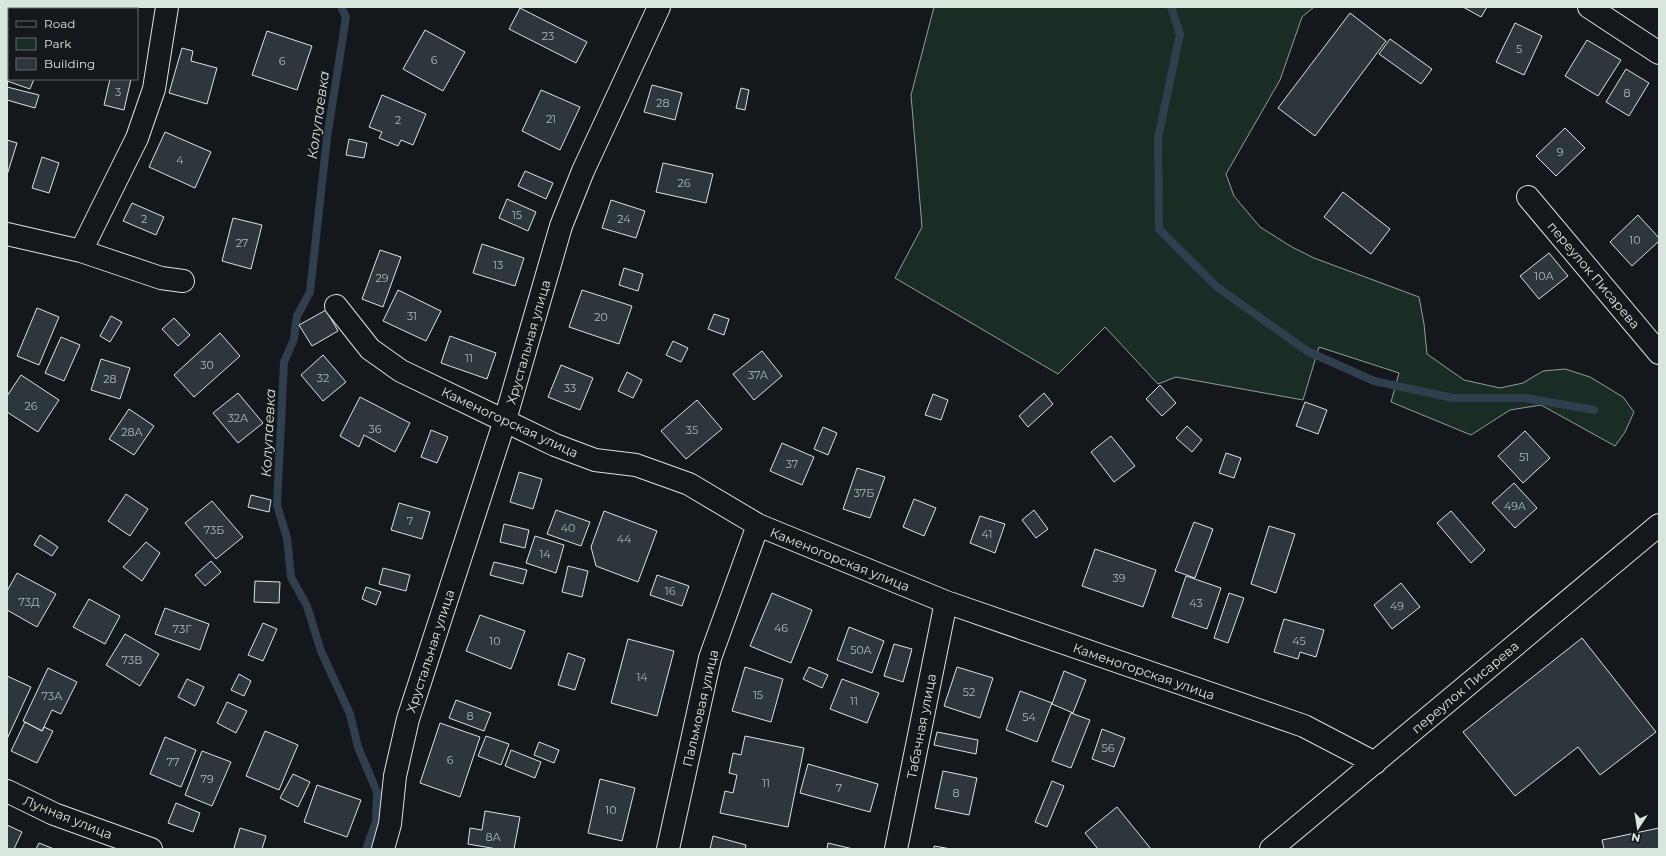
<svg xmlns="http://www.w3.org/2000/svg" width="1666" height="856" viewBox="0 0 1666 856" font-family="Montserrat,sans-serif">
<rect width="100%" height="100%" fill="#14181c"/>
<path fill="#1a2d24" stroke="#939e99" d="M 934,7 L 1314,7 L 1302,17 L 1280,80 L 1226,174 L 1234,196 L 1260,227 L 1292,247 L 1314,258 L 1419,297 L 1424,324 L 1427,354 L 1464,380 L 1500,388 L 1523,383 L 1543,371 L 1565,369 L 1590,377 L 1623,397 L 1634,412 L 1625,432 L 1615,446 L 1541,405 L 1510,410 L 1471,435 L 1391,402 L 1399,373 L 1319,347 L 1303,400 L 1176,377 L 1158,384 L 1105,327 L 1058,374 L 895,278 L 922,227 L 911,95 Z"/>
<g fill="none" stroke-linecap="round" stroke-linejoin="round">
<path stroke="#2f3f4d" stroke-width="8" d="M 341,7 L 346,17 L 327,138 L 310,292 L 297,316 L 294,339 L 284,362 L 277,505 L 287,538 L 291,577 L 307,606 L 321,651 L 350,714 L 358,747 L 377,792 L 376,822 L 366,849
M 1171,7 L 1180,34 L 1158,138 L 1159,229 L 1217,287 L 1307,351 L 1374,381 L 1453,398 L 1526,398 L 1594,410"/>
</g>
<path fill="#2c363c" stroke="#d8e6dc" d="M 27,7 L 72,7 L 71,9 L 26,9 Z
M 1463,7 L 1487,7 L 1481,17 Z
M 520,8 L 587,42 L 576,63 L 509,29 Z
M 1350,13 L 1386,41 L 1315,136 L 1278,108 Z
M 1515,23 L 1542,36 L 1524,75 L 1496,62 Z
M 425,30 L 465,52 L 443,91 L 403,69 Z
M 267,31 L 312,46 L 297,90 L 252,75 Z
M 1390,39 L 1432,69 L 1421,84 L 1379,54 Z
M 1587,40 L 1621,60 L 1598,96 L 1565,76 Z
M 182,48 L 193,51 L 191,61 L 217,68 L 207,104 L 169,93 Z
M 9,53 L 9,79 L 34,79 L 30,89 L 7,81 L 7,59 Z
M 1626,69 L 1649,83 L 1629,116 L 1606,102 Z
M 110,79 L 131,79 L 124,110 L 104,105 Z
M 652,85 L 682,93 L 675,120 L 644,112 Z
M 7,87 L 39,95 L 35,108 L 7,100 Z
M 741,88 L 749,90 L 745,110 L 736,108 Z
M 541,90 L 580,107 L 560,150 L 522,131 Z
M 382,95 L 426,114 L 413,145 L 401,140 L 398,146 L 379,138 L 382,132 L 369,127 Z
M 1565,128 L 1585,148 L 1556,176 L 1536,156 Z
M 165,132 L 211,152 L 195,188 L 149,167 Z
M 349,139 L 367,143 L 364,158 L 346,155 Z
M 7,140 L 17,143 L 7,175 Z
M 42,157 L 59,163 L 49,193 L 32,188 Z
M 663,163 L 713,174 L 706,203 L 656,192 Z
M 525,171 L 553,183 L 546,199 L 518,186 Z
M 1343,192 L 1390,229 L 1371,254 L 1324,217 Z
M 507,199 L 536,212 L 528,231 L 499,218 Z
M 611,200 L 645,211 L 636,238 L 602,228 Z
M 132,203 L 164,217 L 156,235 L 123,221 Z
M 1638,215 L 1659,238 L 1659,241 L 1632,266 L 1610,242 Z
M 233,218 L 262,225 L 251,269 L 222,261 Z
M 482,244 L 524,258 L 515,286 L 473,273 Z
M 380,250 L 401,257 L 383,307 L 362,299 Z
M 1549,253 L 1568,276 L 1539,299 L 1520,276 Z
M 624,268 L 643,274 L 638,291 L 619,285 Z
M 398,290 L 441,311 L 426,341 L 383,321 Z
M 582,290 L 632,306 L 619,344 L 569,327 Z
M 37,308 L 59,317 L 39,365 L 17,356 Z
M 326,310 L 338,331 L 312,346 L 299,325 Z
M 714,314 L 729,319 L 724,335 L 708,329 Z
M 111,316 L 122,322 L 110,342 L 100,336 Z
M 174,318 L 190,335 L 178,346 L 162,329 Z
M 220,333 L 240,356 L 194,397 L 174,375 Z
M 450,336 L 496,353 L 487,379 L 441,363 Z
M 61,337 L 80,345 L 64,381 L 45,373 Z
M 673,341 L 688,348 L 681,362 L 666,355 Z
M 762,351 L 782,376 L 754,400 L 733,374 Z
M 323,355 L 346,382 L 323,401 L 301,375 Z
M 101,359 L 130,368 L 120,399 L 91,390 Z
M 561,365 L 593,378 L 580,410 L 548,397 Z
M 627,372 L 642,380 L 633,398 L 618,391 Z
M 21,375 L 59,400 L 38,432 L 7,412 L 7,396 Z
M 1160,385 L 1176,403 L 1162,416 L 1146,399 Z
M 238,393 L 263,423 L 238,443 L 213,413 Z
M 1044,393 L 1053,404 L 1028,427 L 1019,416 Z
M 933,394 L 948,400 L 941,420 L 925,415 Z
M 360,397 L 410,423 L 395,452 L 364,435 L 359,447 L 340,436 Z
M 697,400 L 722,429 L 686,459 L 661,431 Z
M 1305,402 L 1327,410 L 1318,434 L 1296,426 Z
M 129,409 L 154,426 L 134,455 L 109,439 Z
M 1187,426 L 1202,440 L 1192,452 L 1176,438 Z
M 823,427 L 837,433 L 828,455 L 814,449 Z
M 431,430 L 448,437 L 437,463 L 421,457 Z
M 1525,431 L 1550,458 L 1523,483 L 1498,456 Z
M 1111,436 L 1135,466 L 1114,482 L 1091,452 Z
M 782,443 L 814,457 L 802,485 L 770,471 Z
M 1226,453 L 1241,458 L 1234,478 L 1219,473 Z
M 857,468 L 885,477 L 870,518 L 843,509 Z
M 519,472 L 542,479 L 533,509 L 510,502 Z
M 1514,483 L 1537,508 L 1515,528 L 1492,503 Z
M 126,494 L 148,509 L 130,536 L 108,521 Z
M 251,495 L 271,500 L 269,512 L 248,507 Z
M 914,499 L 936,508 L 924,536 L 903,527 Z
M 212,501 L 243,537 L 216,559 L 185,523 Z
M 399,503 L 430,512 L 422,539 L 391,530 Z
M 556,510 L 590,522 L 581,546 L 547,534 Z
M 1034,510 L 1048,529 L 1036,538 L 1022,520 Z
M 604,511 L 657,531 L 638,582 L 596,566 L 591,547 Z
M 1451,511 L 1485,550 L 1471,563 L 1437,523 Z
M 980,516 L 1005,524 L 995,553 L 970,543 Z
M 1194,522 L 1213,529 L 1195,578 L 1175,571 Z
M 504,524 L 529,530 L 525,548 L 500,542 Z
M 1269,526 L 1295,534 L 1276,593 L 1251,584 Z
M 40,535 L 58,547 L 52,556 L 34,545 Z
M 535,536 L 564,545 L 556,573 L 526,563 Z
M 146,542 L 160,553 L 142,581 L 123,567 Z
M 1095,549 L 1156,570 L 1143,607 L 1082,586 Z
M 211,561 L 221,572 L 205,586 L 195,575 Z
M 494,562 L 527,570 L 523,584 L 490,575 Z
M 568,566 L 588,571 L 582,597 L 562,592 Z
M 383,568 L 410,575 L 406,591 L 379,584 Z
M 17,573 L 56,594 L 37,627 L 7,610 L 7,591 Z
M 657,575 L 689,586 L 682,606 L 650,595 Z
M 1186,576 L 1221,588 L 1207,629 L 1172,617 Z
M 255,581 L 280,582 L 279,603 L 254,602 Z
M 1401,583 L 1420,607 L 1392,629 L 1374,605 Z
M 366,587 L 381,592 L 376,605 L 362,599 Z
M 772,593 L 812,610 L 791,663 L 750,646 Z
M 1229,593 L 1244,598 L 1228,643 L 1214,638 Z
M 89,599 L 120,616 L 105,644 L 73,627 Z
M 165,608 L 209,624 L 200,650 L 155,634 Z
M 480,615 L 525,631 L 511,669 L 466,651 Z
M 1284,619 L 1324,630 L 1316,657 L 1300,652 L 1298,659 L 1274,652 Z
M 263,623 L 277,629 L 263,661 L 248,655 Z
M 849,627 L 884,641 L 872,673 L 837,660 Z
M 125,634 L 159,654 L 140,686 L 106,665 Z
M 1582,638 L 1656,732 L 1600,775 L 1578,747 L 1515,796 L 1463,732 Z
M 628,639 L 674,651 L 657,716 L 611,703 Z
M 894,644 L 912,649 L 903,682 L 884,676 Z
M 568,653 L 585,659 L 575,690 L 558,685 Z
M 745,667 L 783,679 L 771,722 L 732,711 Z
M 809,667 L 828,675 L 822,688 L 803,679 Z
M 957,667 L 993,678 L 980,718 L 944,706 Z
M 48,668 L 77,682 L 61,714 L 52,710 L 42,731 L 23,721 Z
M 1064,671 L 1086,680 L 1073,713 L 1052,704 Z
M 239,674 L 251,681 L 244,696 L 231,690 Z
M 7,676 L 31,687 L 7,739 Z
M 187,679 L 204,687 L 195,706 L 178,697 Z
M 842,679 L 879,693 L 867,723 L 830,709 Z
M 1020,691 L 1052,703 L 1037,742 L 1006,730 Z
M 456,700 L 491,713 L 484,731 L 449,718 Z
M 227,702 L 247,711 L 236,733 L 217,723 Z
M 1071,713 L 1090,720 L 1071,768 L 1052,761 Z
M 25,722 L 42,731 L 44,727 L 53,731 L 37,763 L 11,751 Z
M 440,723 L 480,737 L 460,797 L 420,783 Z
M 1102,729 L 1125,738 L 1114,767 L 1092,759 Z
M 265,731 L 298,745 L 279,790 L 246,776 Z
M 937,732 L 978,740 L 976,754 L 934,745 Z
M 486,736 L 509,744 L 501,765 L 478,756 Z
M 745,736 L 804,748 L 788,827 L 720,813 L 725,791 L 733,793 L 737,775 L 729,773 L 733,753 L 741,755 Z
M 165,737 L 196,750 L 181,787 L 150,774 Z
M 539,742 L 559,750 L 554,763 L 534,755 Z
M 511,750 L 541,762 L 535,778 L 505,766 Z
M 202,751 L 231,762 L 212,806 L 185,795 Z
M 808,764 L 878,784 L 870,812 L 800,793 Z
M 943,771 L 977,778 L 969,815 L 935,808 Z
M 293,774 L 310,782 L 298,807 L 280,798 Z
M 600,779 L 635,788 L 622,841 L 588,833 Z
M 1052,781 L 1064,786 L 1047,827 L 1035,822 Z
M 317,785 L 361,800 L 347,837 L 304,822 Z
M 176,803 L 200,813 L 193,832 L 168,823 Z
M 1117,807 L 1151,849 L 1098,849 L 1085,833 Z
M 485,811 L 520,817 L 514,849 L 497,849 L 468,844 L 470,828 L 482,830 Z
M 7,825 L 22,832 L 14,849 L 7,849 Z
M 240,828 L 266,836 L 262,849 L 238,849 L 234,848 Z
M 1659,828 L 1659,849 L 1604,849 L 1602,840 Z
M 713,836 L 746,845 L 745,849 L 710,849 Z
M 39,843 L 54,849 L 36,849 Z
M 828,843 L 853,849 L 827,849 Z
M 934,846 L 951,849 L 934,849 Z"/>
<g fill="none" stroke-linecap="round" stroke-linejoin="round">
<g stroke="#d8e6dc" stroke-width="24">
<path id="street" d="M 1589,7 L 1659,53
M 1528,197 L 1659,353
M 7,234 L 81,251 L 161,278 L 183,281
M 81,251 L 137,138 L 154,89 L 167,7
M 336,306 L 370,349 L 401,371 L 555,445 L 595,460 L 636,465 L 689,484 L 758,525 L 946,602 L 1304,726 L 1375,763
M 7,791 L 54,814 L 151,849
M 383,849 L 390,824 L 395,776 L 408,719 L 505,420 L 561,226 L 583,171 L 659,7
M 668,849 L 710,658 L 758,525
M 896,849 L 946,602
M 1271,849 L 1659,525"/>
</g>
<use href="#street" stroke="#14181c" stroke-width="22"/>
</g>
<g text-anchor="middle" stroke-width="3" stroke-linejoin="round" paint-order="stroke">
<g font-size="11" fill="#adbab4">
<text x="548" y="40">23</text>
<text x="1519" y="53">5</text>
<text x="434" y="64">6</text>
<text x="282" y="65">6</text>
<text x="118" y="96">3</text>
<text x="1627" y="97">8</text>
<text x="663" y="107">28</text>
<text x="551" y="123">21</text>
<text x="398" y="124">2</text>
<text x="1560" y="156">9</text>
<text x="180" y="164">4</text>
<text x="684" y="187">26</text>
<text x="517" y="219">15</text>
<text x="144" y="223">2</text>
<text x="624" y="223">24</text>
<text x="1635" y="244">10</text>
<text x="242" y="247">27</text>
<text x="498" y="269">13</text>
<text x="1544" y="280">10А</text>
<text x="382" y="282">29</text>
<text x="412" y="320">31</text>
<text x="601" y="321">20</text>
<text x="469" y="362">11</text>
<text x="207" y="369">30</text>
<text x="758" y="379">37А</text>
<text x="323" y="382">32</text>
<text x="110" y="383">28</text>
<text x="570" y="392">33</text>
<text x="31" y="410">26</text>
<text x="238" y="422">32А</text>
<text x="375" y="433">36</text>
<text x="692" y="434">35</text>
<text x="132" y="436">28А</text>
<text x="1524" y="461">51</text>
<text x="792" y="468">37</text>
<text x="864" y="497">37Б</text>
<text x="1515" y="510">49А</text>
<text x="410" y="525">7</text>
<text x="568" y="532">40</text>
<text x="214" y="534">73Б</text>
<text x="987" y="538">41</text>
<text x="624" y="543">44</text>
<text x="545" y="558">14</text>
<text x="1119" y="582">39</text>
<text x="670" y="595">16</text>
<text x="29" y="606">73Д</text>
<text x="1196" y="607">43</text>
<text x="1397" y="610">49</text>
<text x="781" y="632">46</text>
<text x="182" y="633">73Г</text>
<text x="495" y="645">10</text>
<text x="1299" y="645">45</text>
<text x="861" y="654">50А</text>
<text x="132" y="664">73В</text>
<text x="642" y="681">14</text>
<text x="969" y="696">52</text>
<text x="758" y="699">15</text>
<text x="52" y="700">73А</text>
<text x="854" y="705">11</text>
<text x="470" y="720">8</text>
<text x="1029" y="721">54</text>
<text x="1108" y="752">56</text>
<text x="450" y="764">6</text>
<text x="173" y="766">77</text>
<text x="207" y="783">79</text>
<text x="766" y="787">11</text>
<text x="839" y="792">7</text>
<text x="956" y="797">8</text>
<text x="611" y="814">10</text>
<text x="493" y="841">8А</text>
</g>
<g font-size="13" fill="#d8e6dc" stroke="#14181c">
<text transform="translate(1594 275) rotate(50)" y="5">переулок Писарева</text>
<text transform="translate(528 342) rotate(-74)" y="5">Хрустальная улица</text>
<text transform="translate(510 422) rotate(25)" y="5">Каменогорская улица</text>
<text transform="translate(840 559) rotate(22)" y="5">Каменогорская улица</text>
<text transform="translate(430 651) rotate(-72)" y="5">Хрустальная улица</text>
<text transform="translate(1144 671) rotate(19)" y="5">Каменогорская улица</text>
<text transform="translate(1465 687) rotate(-40)" y="5">переулок Писарева</text>
<text transform="translate(700 708) rotate(-77)" y="5">Пальмовая улица</text>
<text transform="translate(921 726) rotate(-79)" y="5">Табачная улица</text>
<text transform="translate(68 817) rotate(22)" y="5">Лунная улица</text>
</g>
<g font-size="14" font-style="italic" fill="#d8e6dc" stroke="#14181c">
<text transform="translate(318 115) rotate(-82)" y="5">Колупаевка</text>
<text transform="translate(268 433) rotate(-87)" y="5">Колупаевка</text>
</g>
</g>
<rect width="1666" height="856" fill="none" stroke="#d8e6dc" stroke-width="16"/>
<rect x="8" y="8" width="130" height="72" fill="#14181c" stroke="#626a69"/>
<rect x="16" y="21" width="20" height="6" fill="#14181c" stroke="#626a69"/>
<text x="44" y="28" font-size="12" fill="#d8e6dc">Road</text>
<rect x="16" y="38" width="20" height="12" fill="#1a2d24" stroke="#626a69"/>
<text x="44" y="48" font-size="12" fill="#d8e6dc">Park</text>
<rect x="16" y="58" width="20" height="12" fill="#2c363c" stroke="#626a69"/>
<text x="44" y="68" font-size="12" fill="#d8e6dc">Building</text>
<g transform="translate(1638 828) rotate(192)" stroke="#14181c" stroke-width="3" paint-order="stroke">
<path d="M0-3L7 15L0 10L-7 15Z" fill="#d8e6dc"/>
<text y="-6" font-size="11" font-weight="bold" text-anchor="middle" fill="#d8e6dc">N</text>
</g>
</svg>
